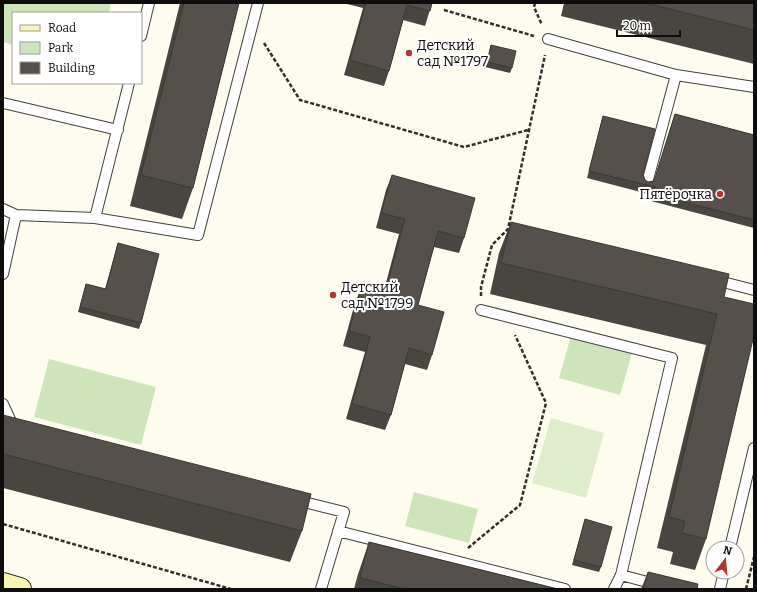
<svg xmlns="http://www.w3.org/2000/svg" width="757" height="592" viewBox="0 0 757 592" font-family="Bitter,serif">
<rect width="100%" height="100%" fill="#fefcef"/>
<path fill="#cee5bc" d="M 3,3 L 111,3 L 109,13 L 13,13 L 13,45 L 3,42 Z
M 571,336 L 632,353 L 620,395 L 559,378 Z
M 49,359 L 156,387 L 141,445 L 34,417 Z
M 414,492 L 478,509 L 469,543 L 405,526 Z"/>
<path fill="#dfedcd" d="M 551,418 L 604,433 L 586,498 L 532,483 Z"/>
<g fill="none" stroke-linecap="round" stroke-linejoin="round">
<g stroke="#404040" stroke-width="12">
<path id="service" d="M 141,36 L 149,3
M 548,39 L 676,75 L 754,87
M 3,103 L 118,130
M 647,183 L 676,75
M 3,209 L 16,215 L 95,218 L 129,83
M 95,218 L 198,235 L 258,3
M 3,274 L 16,215
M 715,280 L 754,290
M 481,310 L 672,358 L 621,575
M 3,404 L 13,426 L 15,427
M 296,500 L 344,512 L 321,589
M 338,531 L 565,589
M 730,548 L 754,448
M 614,589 L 621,575 L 674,589
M 720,589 L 724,572"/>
</g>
<g stroke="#2f2f2f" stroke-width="24">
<path id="secondary" d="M 3,584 L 20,589"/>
</g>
<path stroke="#2f2f2f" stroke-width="2.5" stroke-dasharray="4 2" stroke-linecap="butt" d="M 535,3 L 534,7 L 542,25
M 444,10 L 534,36
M 264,43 L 300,100 L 464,147 L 528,130
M 481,296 L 481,287 L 492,245 L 508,229 L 545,55
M 3,524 L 231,589
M 468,548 L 520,505 L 546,403 L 515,335
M 746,589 L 754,557"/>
<use href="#service" stroke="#fff" stroke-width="10"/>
<use href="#secondary" stroke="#f8f6b0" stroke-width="22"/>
</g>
<path fill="#494540" d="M 180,3 L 239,3 L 193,188 L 182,219 L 130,206 Z
M 343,3 L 432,3 L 425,26 L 403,20 L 389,71 L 384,86 L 344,75 L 363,8 Z
M 564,3 L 754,3 L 754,64 L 561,16 Z
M 491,45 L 512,68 L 510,73 L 485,67 Z
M 675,114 L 754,135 L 754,228 L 651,201 L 652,195 L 587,178 L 601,123 L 603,116 L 643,174 L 645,180 L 648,182 L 654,181 Z
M 392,175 L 464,238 L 459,253 L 434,247 L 418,305 L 432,355 L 427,370 L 405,364 L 391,415 L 385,430 L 346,419 L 365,352 L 343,346 L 355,303 L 361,288 L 383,294 L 399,234 L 376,228 L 386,190 Z
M 511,222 L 724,297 L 706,539 L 695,570 L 670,564 L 673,552 L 657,548 L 706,345 L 490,294 L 499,253 Z
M 118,243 L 141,323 L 139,329 L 78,312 L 86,284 L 105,289 Z
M 3,415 L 302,531 L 290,562 L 3,488 Z
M 585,519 L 601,567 L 599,572 L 572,565 Z
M 369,542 L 558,589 L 354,589 L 358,574 Z
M 648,572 L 697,589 L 641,589 Z"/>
<path fill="#55504b" stroke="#3c3834" d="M 184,3 L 239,3 L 193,188 L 141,175 Z
M 366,3 L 432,3 L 430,11 L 407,5 L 389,71 L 350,60 Z
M 646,3 L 754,3 L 754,30 Z
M 491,45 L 516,51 L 512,68 L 487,62 Z
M 675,114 L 754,135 L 754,220 L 653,194 L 655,187 L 589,171 L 603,116 L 655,129 L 643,174 L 645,180 L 648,182 L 654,181 Z
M 392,175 L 475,198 L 464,238 L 438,231 L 418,305 L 444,312 L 432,355 L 409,348 L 391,415 L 352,404 L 370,337 L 349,331 L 361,288 L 384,295 L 405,219 L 381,213 Z
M 511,222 L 729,274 L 724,297 L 754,304 L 754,335 L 706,539 L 682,533 L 685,521 L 669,517 L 717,314 L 501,263 Z
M 118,243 L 159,254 L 141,323 L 80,307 L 86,284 L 106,289 Z
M 3,415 L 311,494 L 302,531 L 3,454 Z
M 585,519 L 612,527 L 601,567 L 574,560 Z
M 369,542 L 558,589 L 405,589 L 360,578 Z
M 648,572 L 698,584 L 697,589 L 643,589 Z"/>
<g fill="#b13631" stroke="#fff" stroke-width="1.5">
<circle cx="409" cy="53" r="4"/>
<circle cx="720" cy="194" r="4"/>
<circle cx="333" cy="295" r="4"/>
</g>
<g text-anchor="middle" stroke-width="4" stroke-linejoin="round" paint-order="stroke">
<g font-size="14" fill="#0d0d0d" stroke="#fff" text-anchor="start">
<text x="417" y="50">Детский<tspan x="417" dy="16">сад №1797</tspan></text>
<text x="712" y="199" text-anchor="end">Пятёрочка</text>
<text x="341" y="292">Детский<tspan x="341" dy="16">сад №1799</tspan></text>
</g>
</g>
<rect width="757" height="592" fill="none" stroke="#0d0d0d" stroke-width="8"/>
<rect x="12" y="12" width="130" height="72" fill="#ffffff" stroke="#9e9e9e"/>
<rect x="20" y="25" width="20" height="6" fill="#f8f6b0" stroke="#9e9e9e"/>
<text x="48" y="32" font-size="12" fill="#0d0d0d">Road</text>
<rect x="20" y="42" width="20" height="12" fill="#cee5bc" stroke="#9e9e9e"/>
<text x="48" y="52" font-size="12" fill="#0d0d0d">Park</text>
<rect x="20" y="62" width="20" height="12" fill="#55504b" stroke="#9e9e9e"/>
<text x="48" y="72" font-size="12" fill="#0d0d0d">Building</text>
<g transform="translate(725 560) rotate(16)"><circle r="19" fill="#ffffff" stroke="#9e9e9e"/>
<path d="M0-3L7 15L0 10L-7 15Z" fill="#b13631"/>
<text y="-6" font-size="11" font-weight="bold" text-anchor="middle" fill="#0d0d0d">N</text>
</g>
<path d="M617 30v6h63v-6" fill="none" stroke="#0d0d0d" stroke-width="2"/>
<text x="623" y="30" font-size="12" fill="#0d0d0d" stroke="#ffffff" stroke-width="3" paint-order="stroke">20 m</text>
</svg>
